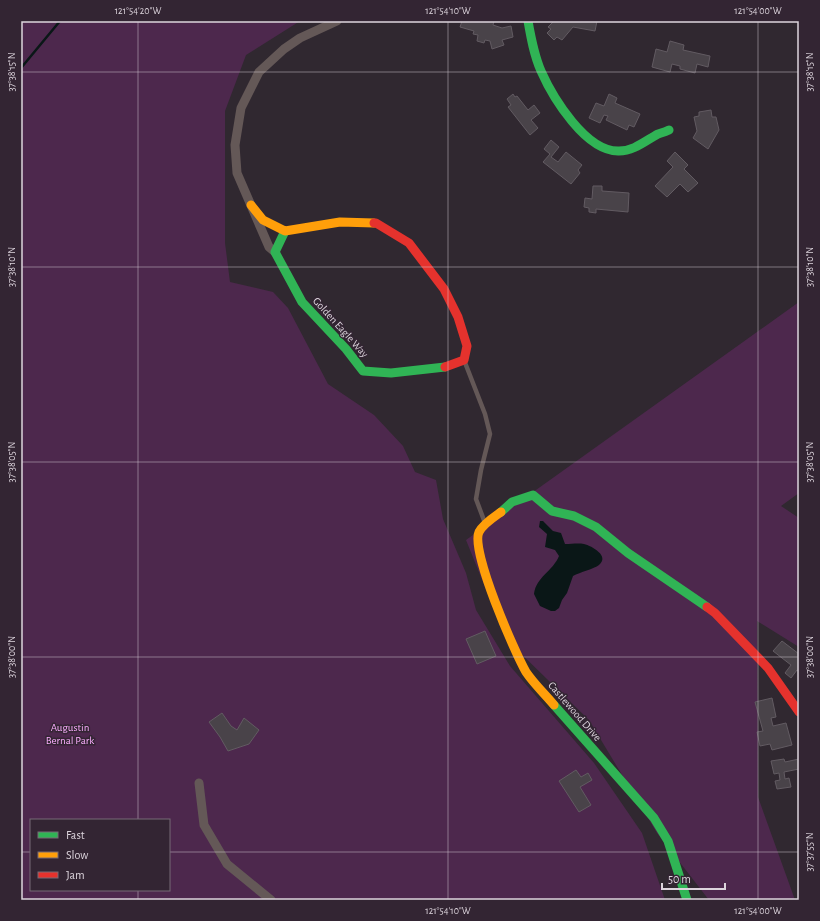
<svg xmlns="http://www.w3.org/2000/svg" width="820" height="921" viewBox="0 0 820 921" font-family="'Alegreya Sans',sans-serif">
<rect width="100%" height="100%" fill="#302830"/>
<path fill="#4d284d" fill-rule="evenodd" d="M 21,21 L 300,21 L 246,55 L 225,111 L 225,243 L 230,282 L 273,292 L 288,308 L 328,384 L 374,415 L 403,446 L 415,472 L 436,480 L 443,519 L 466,573 L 476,610 L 510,666 L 594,763 L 642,833 L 665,900 L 21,900 ZM 31,820 L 169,820 L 169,890 L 31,890 Z
M 799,302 L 799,493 L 781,506 L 799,518 L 799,647 L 757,621 L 758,797 L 795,900 L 709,900 L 657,833 L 589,720 L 506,639 L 466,540 Z"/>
<path fill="#0a1717" d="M 540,521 L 543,521 L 553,531 L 561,533 L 565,544 C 572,544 578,543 584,544 C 592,546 610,556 599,565 C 594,569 580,572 573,576 L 567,593 L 562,600 L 559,608 L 555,611 L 551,611 L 540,606 L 534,594 C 536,577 553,571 559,556 L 555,550 L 545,547 L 547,534 L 539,527 Z"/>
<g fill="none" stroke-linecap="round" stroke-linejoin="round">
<path stroke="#0a1717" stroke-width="2.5" d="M 21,68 L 60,21"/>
</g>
<path fill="#494349" stroke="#625b62" d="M 462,21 L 494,21 L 493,25 L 502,28 L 511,26 L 513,37 L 502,40 L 504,45 L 492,49 L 490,41 L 485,40 L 484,43 L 477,41 L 478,35 L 473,34 L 474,31 L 460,27 Z
M 554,21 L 597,21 L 595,31 L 573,27 L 562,40 L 557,37 L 554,40 L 547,33 L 551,29 L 548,27 Z
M 670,41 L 684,45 L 683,50 L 710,56 L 708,67 L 697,64 L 695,73 L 680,69 L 680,66 L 672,64 L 670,72 L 652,67 L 656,49 L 667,52 Z
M 513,94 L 515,97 L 517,96 L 528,110 L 534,105 L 540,113 L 531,120 L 538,128 L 530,135 L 508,107 L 511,105 L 507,99 Z
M 609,94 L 617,98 L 615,103 L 640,114 L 634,127 L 629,125 L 627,130 L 606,120 L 608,116 L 604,115 L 600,123 L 589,118 L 596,103 L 604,106 Z
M 711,110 L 712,117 L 716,117 L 719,130 L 708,149 L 693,138 L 697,131 L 694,117 L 699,116 L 699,112 Z
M 551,140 L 559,147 L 551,157 L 558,162 L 566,152 L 582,165 L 578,170 L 580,173 L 571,184 L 543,162 L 550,154 L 544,149 Z
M 675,152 L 688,165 L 684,169 L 698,183 L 688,192 L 680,184 L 667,197 L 655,186 L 673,167 L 667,161 Z
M 593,186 L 602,186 L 602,191 L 629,193 L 628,212 L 596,209 L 596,213 L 589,212 L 589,208 L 584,207 L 585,198 L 592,199 Z
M 485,631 L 496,656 L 477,664 L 466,639 Z
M 782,641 L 799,654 L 799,671 L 797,670 L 791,678 L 785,673 L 791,665 L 773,651 Z
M 772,698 L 776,717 L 771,718 L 773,726 L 786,723 L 792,745 L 772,750 L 770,744 L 760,746 L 757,732 L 763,731 L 755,702 Z
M 222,713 L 231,726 L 237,730 L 244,718 L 259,730 L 249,744 L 228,751 L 220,737 L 209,722 Z
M 784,759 L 785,762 L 799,759 L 799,769 L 784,772 L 785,779 L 789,778 L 791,787 L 777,789 L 775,781 L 780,780 L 779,773 L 774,774 L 771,761 Z
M 576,770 L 581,777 L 588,773 L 592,780 L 580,787 L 591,805 L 579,812 L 559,781 Z"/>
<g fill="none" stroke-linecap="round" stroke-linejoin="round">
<path stroke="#645857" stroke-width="4.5" d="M 464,360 L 485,414 L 490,434 L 481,470 L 476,499 L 485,523"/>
<path stroke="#645857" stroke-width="9" d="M 275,252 L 269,247 L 237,173 L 235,145 L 241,108 L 259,72 L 284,49 L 300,38 L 337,21
M 199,783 L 204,825 L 227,864 L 271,900"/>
<path stroke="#30b455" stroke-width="9" d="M 528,21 C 531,38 534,55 541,71 C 553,98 586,152 619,151 C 634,151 645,141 658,134 C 661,133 665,132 669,130
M 285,231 L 275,252 L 302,302 L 346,349 L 363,371 L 391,373 L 445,367
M 501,512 L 512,502 L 533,495 L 552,511 L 574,516 L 596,527 L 628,553 L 707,607
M 554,705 L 654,818 L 668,841 L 687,900"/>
<path stroke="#ff9f0a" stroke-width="9" d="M 251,205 L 263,220 L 285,231 L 340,222 L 374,223
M 501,512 C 494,517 483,524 479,532 C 470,550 515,653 526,672 C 534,684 545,694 554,705"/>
<path stroke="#e5322d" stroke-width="9" d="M 374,223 L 376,223 L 409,243 L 444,289 L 458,317 L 467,346 L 464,360 L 445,367
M 707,607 L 715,613 L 768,668 L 799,712"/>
</g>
<path fill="none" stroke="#ddd5dd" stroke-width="1" stroke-opacity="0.45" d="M 138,21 L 138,820M 448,21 L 448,900M 758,21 L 758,900M 21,72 L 799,72M 21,267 L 799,267M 21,462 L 799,462M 21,657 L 799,657M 21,852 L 31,852M 169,852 L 799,852M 138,890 L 138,900"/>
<g text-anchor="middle" stroke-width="3" stroke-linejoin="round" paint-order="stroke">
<g font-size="11" fill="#ddd5dd" stroke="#332533">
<text transform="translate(341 327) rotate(48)" y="4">Golden Eagle Way</text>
<text transform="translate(575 711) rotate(49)" y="4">Castlewood Drive</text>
</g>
<g font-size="11" fill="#fcaeff" stroke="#332533">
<text x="70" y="731">Augustin<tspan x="70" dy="13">Bernal Park</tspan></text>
</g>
</g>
<rect width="820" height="921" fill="none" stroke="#332533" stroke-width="44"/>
<rect x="30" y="819" width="140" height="72" fill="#332533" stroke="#776b77"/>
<rect x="38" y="832" width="20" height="6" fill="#30b455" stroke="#776b77"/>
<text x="66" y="839" font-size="12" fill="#ddd5dd">Fast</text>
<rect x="38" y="852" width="20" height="6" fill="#ff9f0a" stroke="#776b77"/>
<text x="66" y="859" font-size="12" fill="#ddd5dd">Slow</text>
<rect x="38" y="872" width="20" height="6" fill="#e5322d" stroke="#776b77"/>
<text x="66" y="879" font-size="12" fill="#ddd5dd">Jam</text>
<path d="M662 883v6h63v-6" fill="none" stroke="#ddd5dd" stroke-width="2"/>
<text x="668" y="883" font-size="12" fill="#ddd5dd" stroke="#332533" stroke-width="3" paint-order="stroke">50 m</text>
<rect x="22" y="22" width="776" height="877" fill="none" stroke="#ddd5dd" stroke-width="1.5"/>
<g font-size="10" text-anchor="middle" fill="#ddd5dd">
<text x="138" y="14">121°54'20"W</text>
<text x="448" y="14">121°54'10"W</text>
<text x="758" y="14">121°54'00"W</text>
<text transform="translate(11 72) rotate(-90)" y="4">37°38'15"N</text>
<text transform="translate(809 72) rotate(-90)" y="4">37°38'15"N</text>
<text transform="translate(11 267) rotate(-90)" y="4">37°38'10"N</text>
<text transform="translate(809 267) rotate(-90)" y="4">37°38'10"N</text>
<text transform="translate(11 462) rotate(-90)" y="4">37°38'05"N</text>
<text transform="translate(809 462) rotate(-90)" y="4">37°38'05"N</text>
<text transform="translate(11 657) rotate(-90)" y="4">37°38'00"N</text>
<text transform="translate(809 657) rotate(-90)" y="4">37°38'00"N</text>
<text transform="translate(809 852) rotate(-90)" y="4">37°37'55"N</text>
<text x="448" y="914">121°54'10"W</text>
<text x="758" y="914">121°54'00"W</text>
</g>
</svg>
